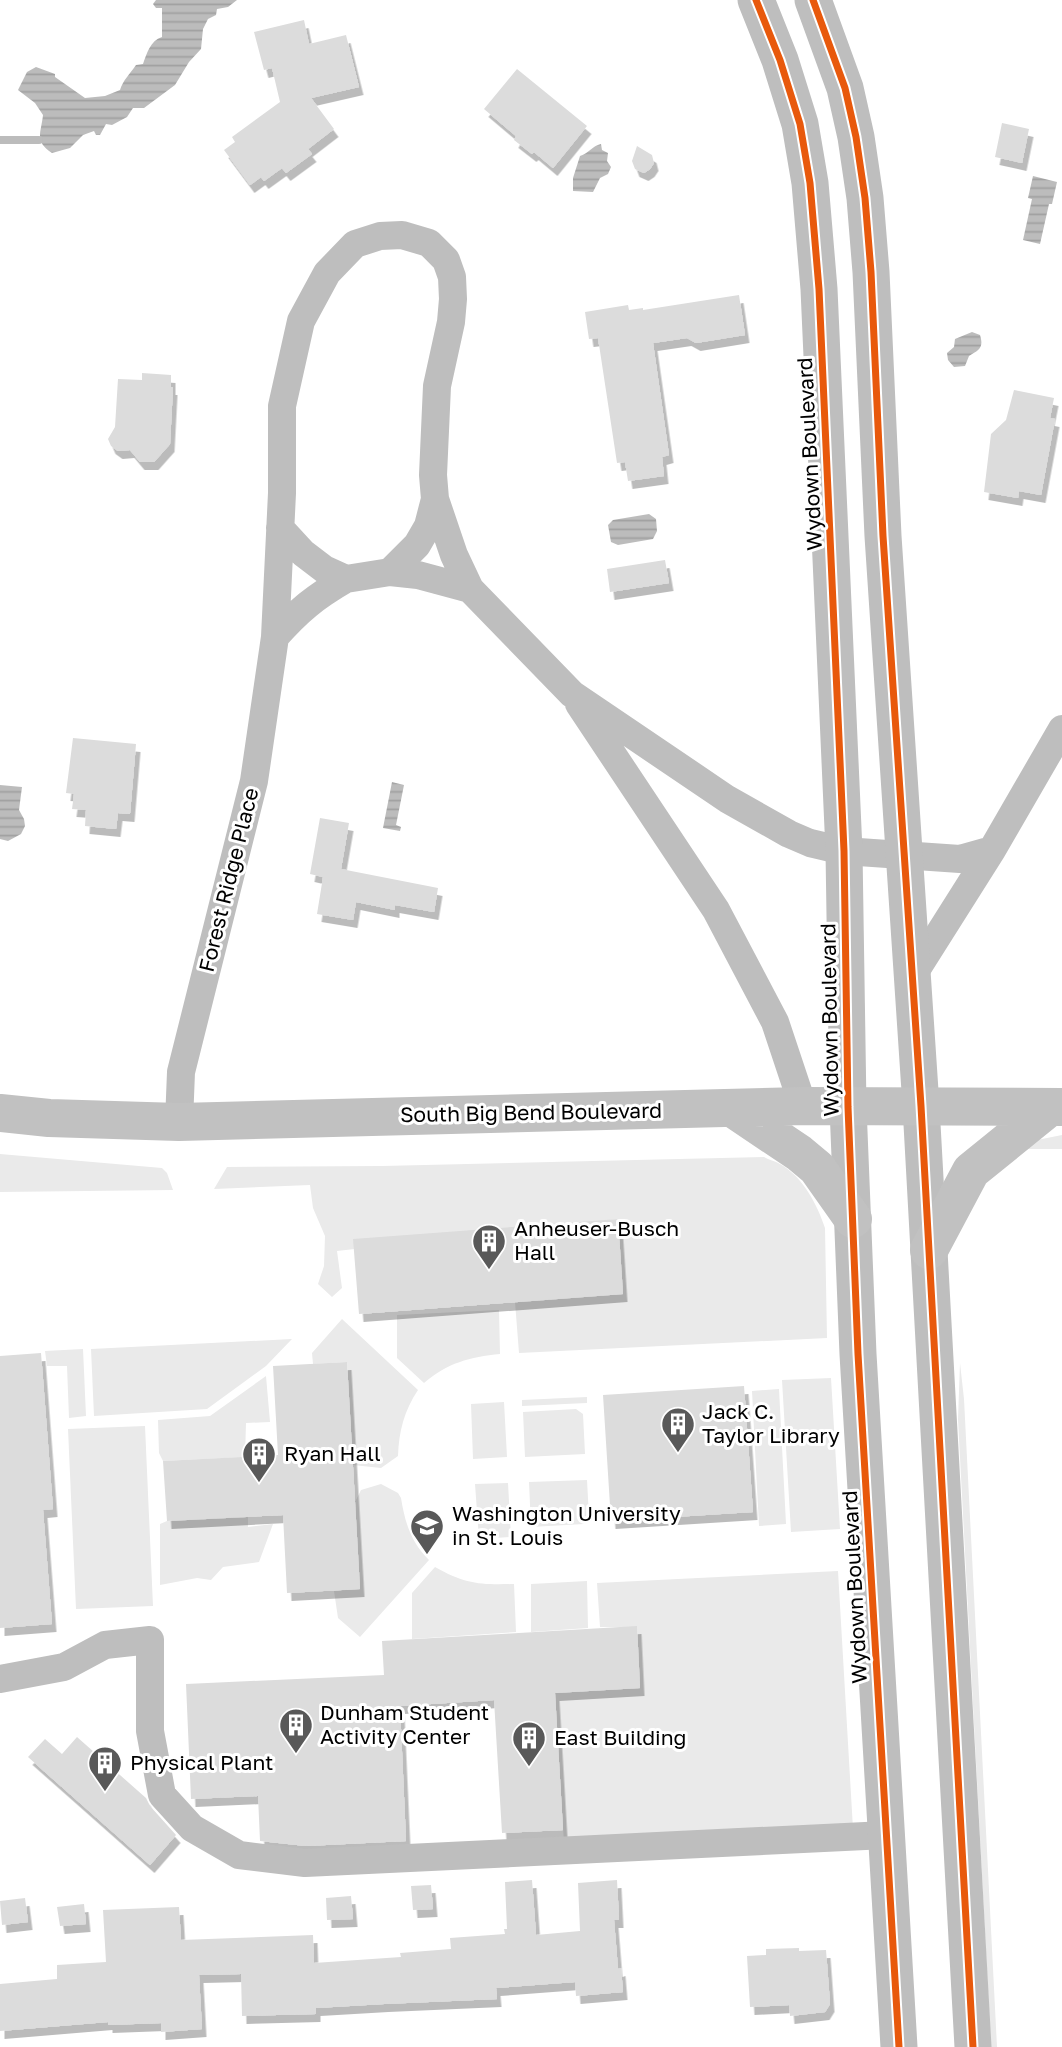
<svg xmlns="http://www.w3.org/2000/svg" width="1062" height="2047" viewBox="0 0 1062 2047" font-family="'Golos Text',sans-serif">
<defs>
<pattern id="water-rules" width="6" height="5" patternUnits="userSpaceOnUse" patternTransform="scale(1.75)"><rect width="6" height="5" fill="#bcbcbc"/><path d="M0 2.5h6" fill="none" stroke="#a0a0a0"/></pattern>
<filter id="shadow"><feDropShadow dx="4.5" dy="8" stdDeviation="0" flood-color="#0004"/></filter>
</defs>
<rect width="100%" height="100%" fill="#fff"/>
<path fill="#eaeaea" d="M 1062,1135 L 1062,1149 L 1017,1149 L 1037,1140 Z
M 0,1154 L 162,1168 L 167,1173 L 173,1190 L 0,1192 Z
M 764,1157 C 769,1160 775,1161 780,1164 C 803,1177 817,1204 825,1228 L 827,1338 L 519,1353 L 515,1302 L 623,1294 L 618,1219 L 337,1251 L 342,1288 L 332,1297 L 318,1284 L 324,1266 L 325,1236 L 313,1208 L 310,1185 L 214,1189 L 227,1167 L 382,1166 Z
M 499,1310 L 500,1354 C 470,1357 447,1363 424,1383 L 397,1358 L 397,1315 Z
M 342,1319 L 418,1390 C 404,1411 399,1431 398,1456 L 381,1468 L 353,1465 L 347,1362 L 313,1364 L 312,1353 Z
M 292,1339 L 266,1366 L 207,1409 L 94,1416 L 91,1349 Z
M 83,1349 L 86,1416 L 69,1418 L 67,1366 L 47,1366 L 45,1351 Z
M 960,1363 L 964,1399 L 997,2047 L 991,2047 L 958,1419 Z
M 266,1376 L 270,1422 L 246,1423 L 245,1457 L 163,1461 L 159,1453 L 158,1420 L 210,1416 Z
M 831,1378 L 840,1529 L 791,1532 L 782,1380 Z
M 779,1389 L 786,1524 L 759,1526 L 752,1391 Z
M 587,1397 L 587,1403 L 522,1406 L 522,1400 Z
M 504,1402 L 507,1457 L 473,1459 L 471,1404 Z
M 576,1409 L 583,1414 L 585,1454 L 525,1457 L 523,1412 Z
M 145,1426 L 153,1606 L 76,1609 L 68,1429 Z
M 587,1480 L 589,1517 L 584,1524 L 531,1527 L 529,1482 Z
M 508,1483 L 511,1537 L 479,1539 L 475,1484 Z
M 381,1484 L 398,1493 L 401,1498 C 405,1523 411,1542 429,1560 L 360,1637 L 338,1618 L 334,1591 L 360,1589 L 355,1502 L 361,1490 Z
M 248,1516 L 248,1527 L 273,1524 L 259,1562 L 223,1567 L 211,1580 L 197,1578 L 160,1585 L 160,1524 L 167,1521 Z
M 435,1567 C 465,1584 480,1585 514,1584 L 516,1632 L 412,1639 L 412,1593 Z
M 838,1571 L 853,1829 L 564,1843 L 555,1693 L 640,1688 L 637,1627 L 600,1627 L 597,1583 Z
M 587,1581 L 588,1628 L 531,1632 L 531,1584 Z"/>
<path fill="url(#water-rules)" d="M 156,0 L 237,0 L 228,7 L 217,9 L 216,15 L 208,19 L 203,29 L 201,49 L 189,62 L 175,85 L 144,108 L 133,108 L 127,117 L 112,125 L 106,124 L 100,135 L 96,135 L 94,131 L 83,135 L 70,148 L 52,153 C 34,141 41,134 43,115 L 35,103 L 18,90 L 27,72 L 36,67 L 55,74 L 55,77 L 85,98 L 105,96 L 120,90 C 123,80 130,74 136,65 L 143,64 C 147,53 150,41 162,37 L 162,8 L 156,8 L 153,4 Z
M 601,144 L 602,150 L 608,153 L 607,161 L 611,167 L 608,174 L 600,178 L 593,192 L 573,191 L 573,178 L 580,156 C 589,153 592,146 601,144 Z
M 1033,176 L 1057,182 L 1052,204 L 1049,204 L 1040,244 L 1023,240 L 1032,199 L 1028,198 Z
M 972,332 L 980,335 C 984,348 979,350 969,356 L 965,366 L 954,367 L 948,360 L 947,353 L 954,347 L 955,339 Z
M 649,514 L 656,519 L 657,531 L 653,539 L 618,545 L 611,542 L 608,525 L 613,520 Z
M 392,782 L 404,785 L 396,825 L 401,827 L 400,831 L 383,828 Z
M 0,785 L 22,787 L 19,810 L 24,819 L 25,826 L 21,834 L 8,841 L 0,839 Z"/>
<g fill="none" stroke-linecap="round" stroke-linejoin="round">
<path stroke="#bcbcbc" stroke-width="8" d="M 0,140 L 39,140"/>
</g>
<path fill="#dcdcdc" filter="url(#shadow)" d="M 304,20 L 309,44 L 346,35 L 359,87 L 311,98 L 334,129 L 308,149 L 312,154 L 286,173 L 282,168 L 264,181 L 261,177 L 250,185 L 224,150 L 235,142 L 232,137 L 280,102 L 272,68 L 264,70 L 254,32 Z
M 517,69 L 587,126 L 553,168 L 534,152 L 532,154 L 514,140 L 516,136 L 484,109 Z
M 1002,123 L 1029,129 L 1022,163 L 995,157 Z
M 637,146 L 652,155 L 654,163 L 650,169 L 644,173 L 635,169 L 632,161 Z
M 739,295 L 745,335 L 696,343 L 687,338 L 653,343 L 669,455 L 662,457 L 664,476 L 628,481 L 625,462 L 617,463 L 598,338 L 589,339 L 585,312 L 628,305 L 629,310 L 643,308 L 643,310 Z
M 142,373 L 171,375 L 171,387 L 173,387 L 170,444 L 154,462 L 140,462 L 130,450 L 118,451 L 111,446 L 108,439 L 115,427 L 118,379 L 142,380 Z
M 1014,390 L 1054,398 L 1050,418 L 1055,419 L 1041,495 L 1019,491 L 1018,498 L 984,492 L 991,434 L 1006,420 Z
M 665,560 L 669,583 L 610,592 L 607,569 Z
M 73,738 L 136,744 L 130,814 L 118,813 L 116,829 L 85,826 L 86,810 L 72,809 L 74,794 L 66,793 Z
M 320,818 L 349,823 L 341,869 L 438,888 L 434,912 L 395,905 L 395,910 L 356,902 L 353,920 L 317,914 L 323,877 L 310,874 Z
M 618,1219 L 623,1294 L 359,1314 L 353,1239 Z
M 41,1353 L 53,1509 L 43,1510 L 52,1624 L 0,1628 L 0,1356 Z
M 347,1362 L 360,1589 L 287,1593 L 283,1515 L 167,1521 L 163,1461 L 278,1455 L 273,1366 Z
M 744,1386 L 753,1512 L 611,1521 L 603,1395 Z
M 637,1626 L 640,1688 L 555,1693 L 563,1830 L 502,1833 L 494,1700 L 400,1706 L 406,1841 L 306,1846 L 260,1841 L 258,1796 L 191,1799 L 186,1684 L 384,1675 L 382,1641 Z
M 77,1737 L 146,1798 L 150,1806 L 176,1835 L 150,1865 L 28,1757 L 45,1739 L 62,1754 Z
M 532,1880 L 536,1935 L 580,1931 L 578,1883 L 617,1880 L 619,1920 L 614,1920 L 618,1969 L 621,1968 L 623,1992 L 576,1996 L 575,1982 L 496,1988 L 497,1999 L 384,2004 L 316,2008 L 316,2014 L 242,2016 L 241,1974 L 199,1975 L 202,2029 L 161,2032 L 161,2023 L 108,2025 L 108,2022 L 0,2031 L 0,1984 L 57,1979 L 57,1965 L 106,1962 L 103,1910 L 179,1907 L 181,1940 L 313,1935 L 314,1963 L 401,1957 L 400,1953 L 451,1949 L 450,1938 L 505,1934 L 504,1929 L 507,1929 L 505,1882 Z
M 431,1885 L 433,1909 L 413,1910 L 411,1886 Z
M 351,1896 L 353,1919 L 327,1920 L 326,1898 Z
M 25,1898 L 28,1922 L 2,1925 L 0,1901 Z
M 84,1904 L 86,1924 L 60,1926 L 57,1907 Z
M 799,1948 L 799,1951 L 826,1950 L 830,2004 L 825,2012 L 790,2016 L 789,2005 L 750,2007 L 747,1956 L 766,1955 L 766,1949 Z"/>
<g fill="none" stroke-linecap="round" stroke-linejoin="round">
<path stroke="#bebebe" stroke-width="28" d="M 280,528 L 303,553 L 324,569 L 346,579 L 390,572 L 417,545 L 428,526 L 435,499
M 390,572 L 418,575 L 470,589
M 275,637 C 299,610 315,597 346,579
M 579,704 L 716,910 L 775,1022 L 803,1106
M 913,975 L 992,850 L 1062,729
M 179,1122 L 181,1072 L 254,781 L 275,637 L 282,493 L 282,406 L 301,321 L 327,273 L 355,244 L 380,236 L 402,235 L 429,243 L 446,260 L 452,277 L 453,299 L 451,322 L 437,386 L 433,475 L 435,499 L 454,555 L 470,589 L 572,694 L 727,799 L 789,834 L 810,843 L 844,851 L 960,859 L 992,850
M 0,1679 L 64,1667 L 105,1645 L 150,1640 L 150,1731 L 162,1795 L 192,1828 L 239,1855 L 305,1863 L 886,1835"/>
<path stroke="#bebebe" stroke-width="37" d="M 756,0 L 780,60 L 800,124 L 810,183 L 819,289 L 844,851 L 848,1107 L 858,1354 L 899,2047
M 813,0 L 845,88 L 856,137 L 865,198 L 871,272 L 883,536 L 921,1106 L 973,2047"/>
<path stroke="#c1c1c1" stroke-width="38" d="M 732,1108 L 799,1153 L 817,1168 L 853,1219
M 0,1113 L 49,1118 L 179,1122 L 803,1106 L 1062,1107
M 929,1250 L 971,1171 L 1050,1107"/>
<g stroke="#fff" stroke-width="11">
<path id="cycleway" d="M 756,0 L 780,60 L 800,124 L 810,183 L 819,289 L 844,851 L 848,1107 L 858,1354 L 899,2047
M 813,0 L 845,88 L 856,137 L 865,198 L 871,272 L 883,536 L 921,1106 L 973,2047"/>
</g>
<use href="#cycleway" stroke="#e8590c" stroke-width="7"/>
</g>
<defs>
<g id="building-pin" transform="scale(1.75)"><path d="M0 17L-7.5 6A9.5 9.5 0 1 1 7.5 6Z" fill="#595959" stroke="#fff"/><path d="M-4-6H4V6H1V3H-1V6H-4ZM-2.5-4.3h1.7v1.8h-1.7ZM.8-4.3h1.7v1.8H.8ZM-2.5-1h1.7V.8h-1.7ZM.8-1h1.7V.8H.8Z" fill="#fff"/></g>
<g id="university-pin" transform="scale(1.75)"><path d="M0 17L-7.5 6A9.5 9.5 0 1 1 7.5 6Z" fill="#595959" stroke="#fff"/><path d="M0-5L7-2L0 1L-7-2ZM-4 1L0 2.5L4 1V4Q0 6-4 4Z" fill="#fff"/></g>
</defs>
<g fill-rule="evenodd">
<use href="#building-pin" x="489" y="1241"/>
<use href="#building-pin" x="678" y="1424"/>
<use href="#building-pin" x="259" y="1454"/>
<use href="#university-pin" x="427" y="1526"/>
<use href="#building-pin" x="296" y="1725"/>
<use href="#building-pin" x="529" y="1738"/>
<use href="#building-pin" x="105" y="1763"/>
</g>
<g text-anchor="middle" stroke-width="6" stroke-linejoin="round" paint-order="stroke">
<g font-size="21" fill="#000" stroke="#fff">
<text transform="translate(810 454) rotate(-93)" y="7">Wydown Boulevard</text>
<text transform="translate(229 880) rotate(-76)" y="7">Forest Ridge Place</text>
<text transform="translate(830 1020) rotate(-91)" y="7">Wydown Boulevard</text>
<text transform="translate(531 1113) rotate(-1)" y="7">South Big Bend Boulevard</text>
<text transform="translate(855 1587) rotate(-93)" y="7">Wydown Boulevard</text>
</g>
<g font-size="21" fill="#000" stroke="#fff" text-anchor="start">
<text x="514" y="1236">Anheuser-Busch<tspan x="514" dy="24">Hall</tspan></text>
<text x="702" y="1419">Jack C.<tspan x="702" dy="24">Taylor Library</tspan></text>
<text x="284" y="1461">Ryan Hall</text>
<text x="452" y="1521">Washington University<tspan x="452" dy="24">in St. Louis</tspan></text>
<text x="320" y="1720">Dunham Student<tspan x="320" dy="24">Activity Center</tspan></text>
<text x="554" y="1745">East Building</text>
<text x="130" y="1770">Physical Plant</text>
</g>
</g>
</svg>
